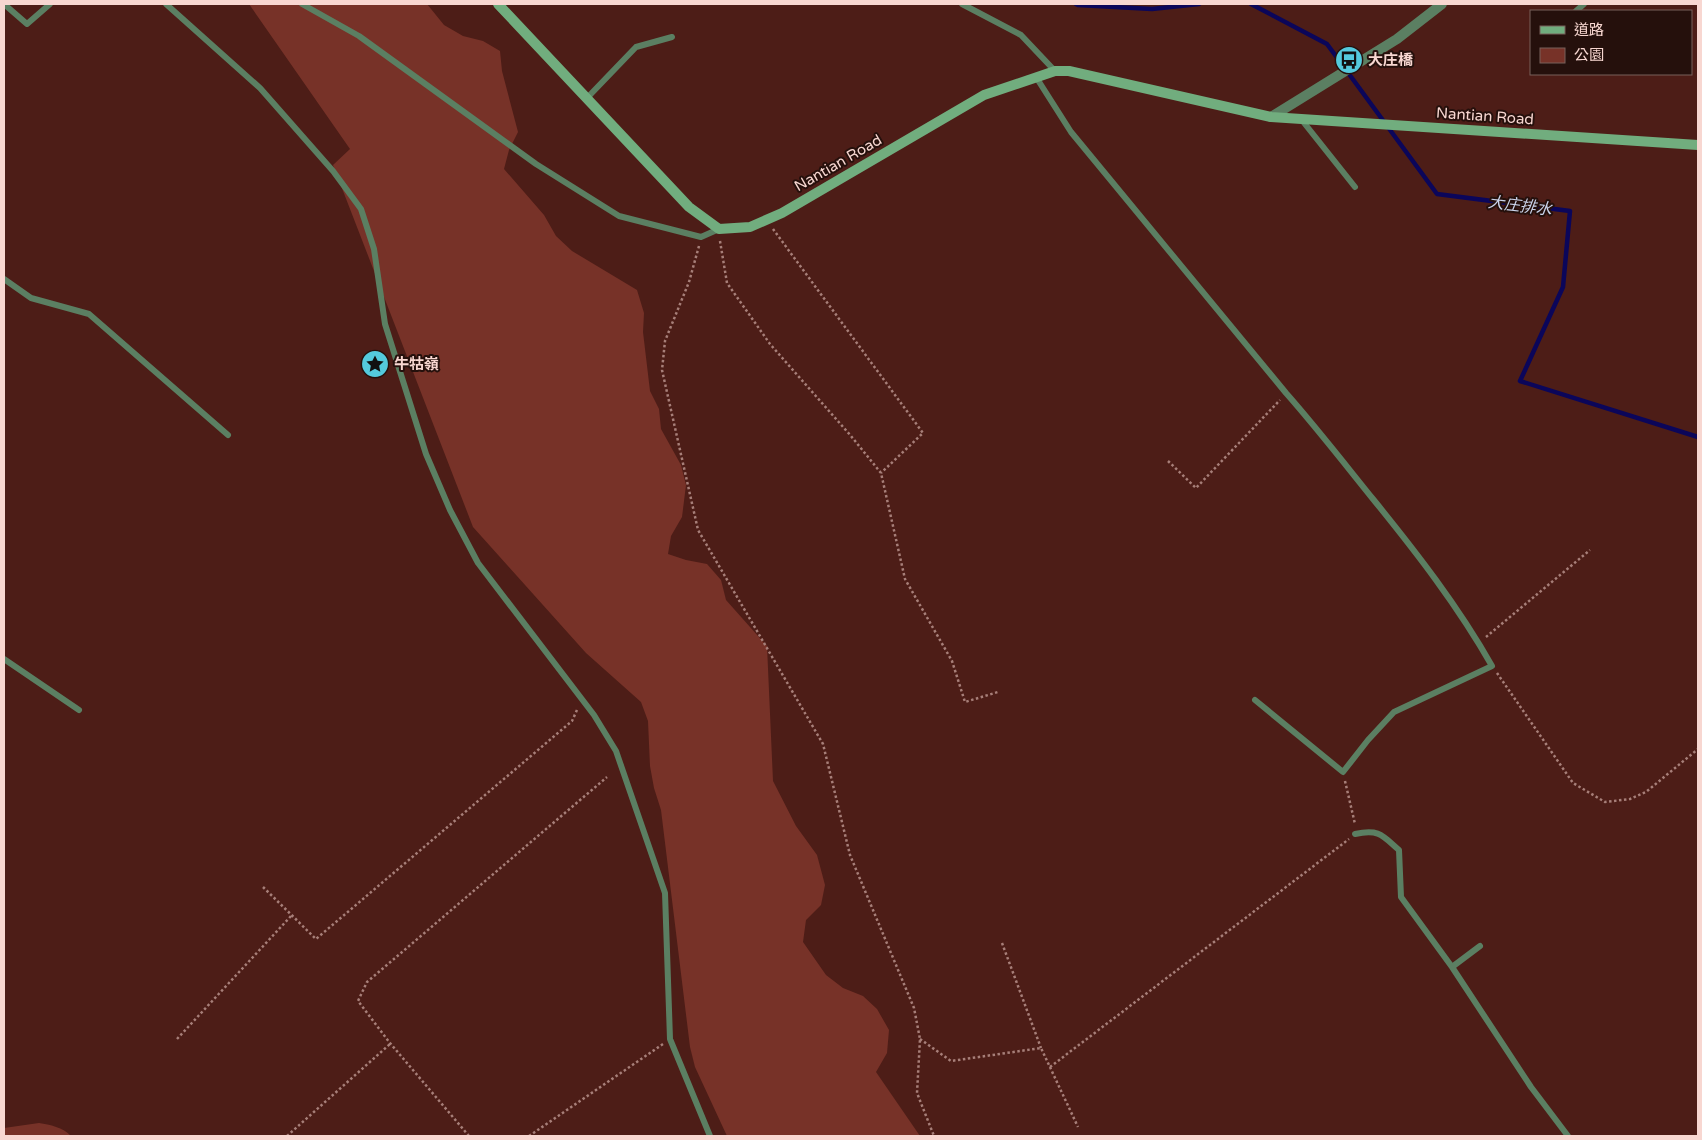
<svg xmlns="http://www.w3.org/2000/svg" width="1702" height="1140" viewBox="0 0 1702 1140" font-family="'Varela Round','Noto Sans TC',sans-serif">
<rect width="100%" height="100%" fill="#4d1d17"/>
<path fill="#773228" d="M 249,4 L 427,4 L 444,25 L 463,36 L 483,41 L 500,51 L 502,71 L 518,132 L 509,150 L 504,169 L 544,215 L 556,236 L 572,251 L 637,290 L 644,313 L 643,332 L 650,391 L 659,409 L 661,429 L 681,465 L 686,485 L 682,517 L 671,536 L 668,554 L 686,560 L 707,564 L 721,580 L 726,600 L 767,646 L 773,781 L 796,826 L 817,855 L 825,885 L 821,905 L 806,920 L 803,942 L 826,975 L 843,988 L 863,996 L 877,1009 L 889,1030 L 887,1053 L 876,1072 L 920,1136 L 727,1136 L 695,1067 L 690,1047 L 661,810 L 654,788 L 650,766 L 648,721 L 641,702 L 586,653 L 473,527 L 333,165 L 350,149 Z
M 39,1123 C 50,1125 63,1127 71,1136 L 4,1136 L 4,1128 Z"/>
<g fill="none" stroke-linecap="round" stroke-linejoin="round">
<path stroke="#0b065a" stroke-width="4.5" d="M 1076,4 L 1078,5 L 1152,9 L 1199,4
M 1251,4 L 1327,44 L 1437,194 L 1570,211 L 1563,287 L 1520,381 L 1698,437"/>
<path stroke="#a77f79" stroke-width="2.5" stroke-dasharray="2.5 2.5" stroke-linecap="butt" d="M 773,229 L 923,433 L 881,473
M 720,241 L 727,283 L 770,344 L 851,436 L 881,473 L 905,579 L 952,661 L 965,702 L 998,692
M 699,246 L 689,282 L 665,341 L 662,370 L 698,530 L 823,744 L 850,855 L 914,1008 L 920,1039 L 917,1093 L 934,1136
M 1168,461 L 1196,488 L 1280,400
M 1486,637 L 1590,550
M 1497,673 L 1573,783 L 1605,802 L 1630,799 L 1646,792 L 1698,749
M 1345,781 L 1355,824
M 263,887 L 316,939 L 572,721 L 577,710
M 1002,943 L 1041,1048
M 177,1039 L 292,915
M 920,1039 L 951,1061 L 1041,1048 L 1078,1127
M 1050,1067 L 1349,839
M 287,1136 L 390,1044
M 469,1136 L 390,1043 L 358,1001 L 367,982 L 607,777
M 529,1136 L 663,1044"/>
<path stroke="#5b7f62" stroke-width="6" d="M 4,4 L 27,24 L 50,4
M 166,4 L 260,88 L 333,171 L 361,209 L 374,249 L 385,324 L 426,454 L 450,510 L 478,563 L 594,715 L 616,751 L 665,893 L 670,1039 L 710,1136
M 302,4 L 359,36 L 536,164 L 619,216 L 701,237 L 719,229
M 962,4 L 1021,35 L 1055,71
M 1576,11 L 1584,4
M 1036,77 L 1071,132 L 1286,393 C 1316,427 1344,463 1373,499 C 1416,552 1458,606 1492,666 L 1394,712 L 1368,740 L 1343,772 L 1255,700
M 587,98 L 636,47 L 672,37
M 1301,119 L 1355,187
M 4,279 L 31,298 L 89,314 L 228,435
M 4,659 L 79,710
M 1355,834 C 1379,829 1382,835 1399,850 L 1401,897 L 1452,967 L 1531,1087 L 1568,1136
M 1452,967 L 1480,946"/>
<path stroke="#5b7f62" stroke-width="10" d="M 1271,117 L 1397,39 L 1442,4"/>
<path stroke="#71ad7e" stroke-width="10" d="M 498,4 L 689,207 L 719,229 L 750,227 L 782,213 L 984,95 L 1055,71 L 1069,71 L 1271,117 L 1698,145"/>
</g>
<defs>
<g id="bus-disc" transform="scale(1.4375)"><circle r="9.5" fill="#54cadd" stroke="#25100c"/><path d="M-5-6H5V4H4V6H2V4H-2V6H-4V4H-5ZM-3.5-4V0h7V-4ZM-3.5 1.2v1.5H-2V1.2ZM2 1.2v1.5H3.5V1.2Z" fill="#111"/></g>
<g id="sight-disc" transform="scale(1.4375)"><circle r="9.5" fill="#54cadd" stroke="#25100c"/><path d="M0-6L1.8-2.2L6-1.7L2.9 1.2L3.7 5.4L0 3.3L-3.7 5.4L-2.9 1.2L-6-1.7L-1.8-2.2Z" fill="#111"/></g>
</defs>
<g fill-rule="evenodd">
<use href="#bus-disc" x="1349" y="60"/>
<use href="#sight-disc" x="375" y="364"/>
</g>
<g text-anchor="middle" stroke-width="4" stroke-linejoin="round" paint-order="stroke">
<g font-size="15" font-weight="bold" fill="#f8d7d1" stroke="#25100c" text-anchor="start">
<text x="1368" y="65">大庄橋</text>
<text x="394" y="369">牛牯嶺</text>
</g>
<g font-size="15" fill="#f8d7d1" stroke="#25100c">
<text transform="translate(1485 116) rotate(4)" y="5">Nantian Road</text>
<text transform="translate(838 163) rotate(-30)" y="5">Nantian Road</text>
</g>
<g font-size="16" font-style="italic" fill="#cad3ea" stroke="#25100c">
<text transform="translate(1520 205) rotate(7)" y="6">大庄排水</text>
</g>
</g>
<rect width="1702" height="1140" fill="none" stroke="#f8d7d1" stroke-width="10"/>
<rect x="1530" y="10" width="162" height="65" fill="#25100c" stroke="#79605b"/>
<rect x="1540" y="26" width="25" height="8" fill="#71ad7e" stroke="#79605b"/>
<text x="1574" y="35" font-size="15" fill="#f8d7d1">道路</text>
<rect x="1540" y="48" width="25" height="15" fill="#773228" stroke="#79605b"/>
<text x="1574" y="60" font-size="15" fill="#f8d7d1">公園</text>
</svg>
